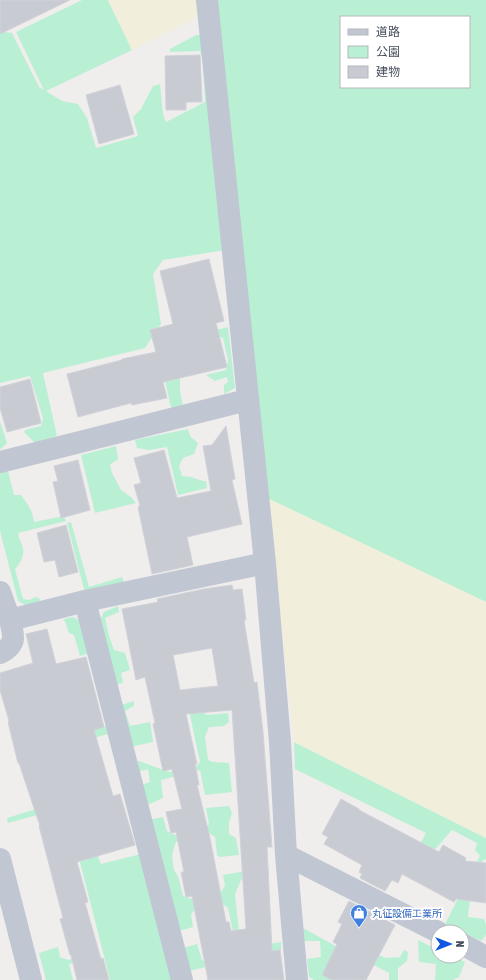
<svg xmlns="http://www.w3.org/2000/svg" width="486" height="980" viewBox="0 0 486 980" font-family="'Asap Condensed','Noto Sans JP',sans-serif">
<rect width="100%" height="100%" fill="#f0eded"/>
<path fill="#b9f0d4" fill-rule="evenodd" d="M 82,0 L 108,0 L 132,50 L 46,91 L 62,101 L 78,104 L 87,118 L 96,148 L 138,136 L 133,117 L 141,109 L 153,86 L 160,84 L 163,114 L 166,122 L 205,102 L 203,62 L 200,51 L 170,52 L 170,49 L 196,35 L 203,35 L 213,0 L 486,0 L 486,602 L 267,498 L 238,248 L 163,260 L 153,274 L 161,324 L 145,348 L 43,373 L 57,436 L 35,443 L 24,432 L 25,430 L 41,426 L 43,418 L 30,376 L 0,383 L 0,31 L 12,33 L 39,87 L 44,90 L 16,32 ZM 341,17 L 469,17 L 469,87 L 341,87 Z
M 228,327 L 235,388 L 224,394 L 224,385 L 228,382 L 227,377 L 215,381 L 206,375 L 226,370 L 228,360 L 223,338 L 214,335 L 176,348 L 180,380 L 180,391 L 183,406 L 171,408 L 157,344 Z
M 0,421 L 7,443 L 1,449 L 0,448 Z
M 188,429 L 190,436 L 198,443 L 194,454 L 183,458 L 179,466 L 182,476 L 191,477 L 203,481 L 206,481 L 207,488 L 178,495 L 167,447 L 149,450 L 137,448 L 135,440 Z
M 116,446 L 118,459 L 110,465 L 112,473 L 121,490 L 131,497 L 136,503 L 95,513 L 81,455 Z
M 8,471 L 14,495 L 21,495 C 27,503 33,511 34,522 L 64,516 L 66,521 L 18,533 C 19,539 22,543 23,549 C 24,557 20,564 15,569 L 23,599 L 30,600 L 35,597 L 39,598 L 41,603 L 27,606 L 18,601 L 0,531 L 0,473 Z
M 71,522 L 89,587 L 122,577 L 124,582 L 85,593 L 67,523 Z
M 118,606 L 119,612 L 105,618 L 109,636 L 114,650 L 125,653 L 130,670 L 121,673 L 123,683 L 115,685 L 98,623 L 104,612 Z
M 73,617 L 83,622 L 90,653 L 80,656 L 74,635 L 69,633 L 64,619 Z
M 134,701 L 134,706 L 125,711 L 130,726 L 150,722 L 153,742 L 130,747 L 118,706 Z
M 188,706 L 201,711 L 207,715 L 228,713 L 229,722 L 224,726 L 209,727 L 205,737 L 208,760 L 213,762 L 229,763 L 232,792 L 205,795 L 200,770 L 161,780 L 163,798 L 147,805 L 141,785 L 150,782 L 148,769 L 136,772 L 134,762 L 139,761 L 169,772 L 197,766 L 200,762 Z
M 106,726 L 108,734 L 57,748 L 70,804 L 80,803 L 84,805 L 92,833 L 92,844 L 96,851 L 101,864 L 141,854 L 173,980 L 110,980 L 66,807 L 8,823 L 7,818 L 65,800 L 49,738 L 84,729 L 85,732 Z
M 294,742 L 486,838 L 486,859 L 483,860 C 477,878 469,898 468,917 L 484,919 L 486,925 L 486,935 L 481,941 L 445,924 L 480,856 L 475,850 L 477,843 L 452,830 L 431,854 L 404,875 L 426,833 L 295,769 Z
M 229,806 L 232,813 L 229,822 L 229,834 L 236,838 L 239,855 L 220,857 L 217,855 L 215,837 L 209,833 L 178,840 L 175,844 L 172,856 L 174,870 L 178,876 L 183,896 L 192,899 L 220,893 L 225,886 L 223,875 L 269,867 L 269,873 L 244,876 L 241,880 L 235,894 L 239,932 L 253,947 L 281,942 L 281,950 L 258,954 L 235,960 L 189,971 L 183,948 L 197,944 L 202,960 L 206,962 L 237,950 L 228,908 L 221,903 L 196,908 L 191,914 L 193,927 L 179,931 L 149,820 L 163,817 L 167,831 L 175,835 L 203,829 L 209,824 L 206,808 Z
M 303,928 L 361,960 L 335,950 L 322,974 L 332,980 L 314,980 L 309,977 L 307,959 L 321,957 L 320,941 L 304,941 Z
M 418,940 L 438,950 L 438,956 L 452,956 L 465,962 L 459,977 L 453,980 L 435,980 L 436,964 L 419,962 Z
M 58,947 L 60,957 L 69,960 L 84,954 L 84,961 L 69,964 L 73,980 L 46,980 L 39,953 Z
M 404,950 L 408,952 L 407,961 L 398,968 L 398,980 L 389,980 L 389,973 L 364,960 L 369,951 L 386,958 L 400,957 Z"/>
<path fill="#f2eedc" d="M 108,0 L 199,0 C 200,10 199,14 191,21 L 132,50 Z
M 267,498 L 486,602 L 486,838 L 294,742 Z"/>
<path fill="#c9cbd3" stroke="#d1d2d9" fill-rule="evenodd" d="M 0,0 L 70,0 L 0,34 Z
M 200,55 L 202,102 L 186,102 L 186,110 L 166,110 L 165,56 Z
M 120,85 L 134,134 L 99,144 L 86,95 Z
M 209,259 L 224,321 L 216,323 L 227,367 L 163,382 L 167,398 L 132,405 L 131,403 L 78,417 L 67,374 L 122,360 L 122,359 L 156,352 L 150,330 L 173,324 L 160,271 Z
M 30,379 L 41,423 L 7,432 L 0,408 L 0,387 Z
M 226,426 L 235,479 L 232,480 L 242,524 L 187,537 L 193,565 L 152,574 L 138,507 L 140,506 L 134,485 L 141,483 L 134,458 L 164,450 L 177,498 L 211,491 L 203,446 L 212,445 Z
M 78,460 L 90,510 L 61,518 L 53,482 L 58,481 L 54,466 Z
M 66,525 L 78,572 L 59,577 L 55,560 L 44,562 L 37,533 Z
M 232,585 L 233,590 L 242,589 L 246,620 L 244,620 L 254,683 L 257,682 L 263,732 L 272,847 L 267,847 L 272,951 L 280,950 L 284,980 L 208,980 L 192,896 L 186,897 L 181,872 L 184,872 L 176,832 L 171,833 L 166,812 L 182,809 L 172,769 L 163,771 L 153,724 L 155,723 L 145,677 L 136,680 L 122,609 L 158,602 L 157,599 L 204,589 ZM 212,648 L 218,686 L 180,690 L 173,655 ZM 232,710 L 246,929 L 231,931 L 229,922 L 226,922 L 210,838 L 197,785 L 199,785 L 195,764 L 197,764 L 186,714 Z
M 47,629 L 56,664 L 86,657 L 104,727 L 94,730 L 113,796 L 120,794 L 135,845 L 77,862 L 88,902 L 85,903 L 101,959 L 103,958 L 109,980 L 77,980 L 71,955 L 70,955 L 60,919 L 63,918 L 39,826 L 40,826 L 19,763 L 18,763 L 8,722 L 9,721 L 0,690 L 0,673 L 33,663 L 26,634 Z
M 341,799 L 359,809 L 359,810 L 439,852 L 443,845 L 466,858 L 465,861 L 486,863 L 486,903 L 456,899 L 454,902 L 402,874 L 398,883 L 392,880 L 385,891 L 360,878 L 362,874 L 359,872 L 362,865 L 324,844 L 328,837 L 322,834 Z
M 349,901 L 395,925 L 366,980 L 332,980 L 322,975 L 337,944 L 333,942 L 342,924 L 338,922 Z"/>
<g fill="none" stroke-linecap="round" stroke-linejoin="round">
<path stroke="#c0c7d3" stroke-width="22" d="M 207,0 L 265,563 L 280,742 L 286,855 L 297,980
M 0,462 L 247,400
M 0,592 L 10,620
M 85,601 L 182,980
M 0,653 C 17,645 14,636 10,620 L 85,601 L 265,563
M 286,855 L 438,932
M 0,859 L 31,980
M 462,944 L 486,957"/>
</g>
<defs>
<g id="shop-pin" transform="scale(0.9)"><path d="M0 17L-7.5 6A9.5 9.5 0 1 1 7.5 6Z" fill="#3f7fe0" stroke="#fff"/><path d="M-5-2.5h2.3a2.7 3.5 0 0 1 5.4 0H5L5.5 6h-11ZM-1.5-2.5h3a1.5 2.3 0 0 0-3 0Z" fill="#fff"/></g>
</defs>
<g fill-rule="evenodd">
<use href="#shop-pin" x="359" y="913"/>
</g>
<g text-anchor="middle" stroke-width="4" stroke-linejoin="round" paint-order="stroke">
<g font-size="10" fill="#366cbe" stroke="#fff" text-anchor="start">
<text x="372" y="917">丸征設備工業所</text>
</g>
</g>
<rect x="340" y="16" width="130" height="72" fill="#ffffff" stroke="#b5b8bd"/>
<rect x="348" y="29" width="20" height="6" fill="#c0c7d3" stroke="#b5b8bd"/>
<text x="376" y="36" font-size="12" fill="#454e5b">道路</text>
<rect x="348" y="46" width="20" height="12" fill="#b9f0d4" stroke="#b5b8bd"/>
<text x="376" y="56" font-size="12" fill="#454e5b">公園</text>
<rect x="348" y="66" width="20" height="12" fill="#c9cbd3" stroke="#b5b8bd"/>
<text x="376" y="76" font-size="12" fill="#454e5b">建物</text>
<g transform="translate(450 944) rotate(90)"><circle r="19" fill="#ffffff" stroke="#b5b8bd"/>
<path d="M0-3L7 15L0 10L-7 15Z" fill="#1256e5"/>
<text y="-6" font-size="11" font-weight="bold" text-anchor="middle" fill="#454e5b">N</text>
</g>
</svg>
